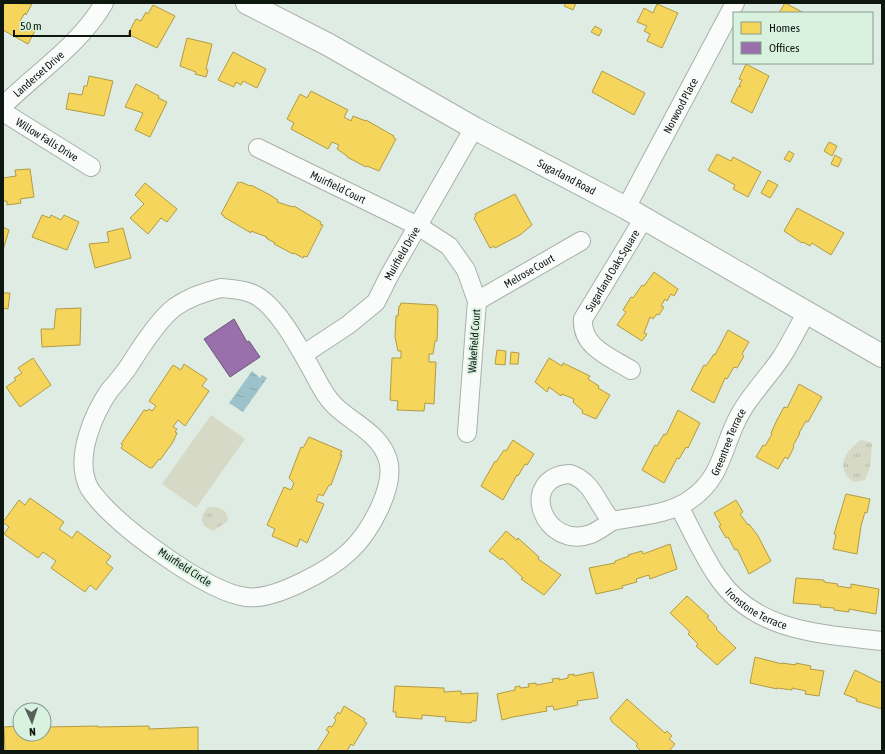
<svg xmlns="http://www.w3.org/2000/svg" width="885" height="754" viewBox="0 0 885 754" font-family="'Asap Condensed',sans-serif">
<defs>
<pattern id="park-tufts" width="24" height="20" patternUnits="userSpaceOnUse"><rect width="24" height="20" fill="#d7d9c7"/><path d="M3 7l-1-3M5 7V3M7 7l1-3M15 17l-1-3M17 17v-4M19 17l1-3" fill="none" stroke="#b7baaa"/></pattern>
<pattern id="water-ripples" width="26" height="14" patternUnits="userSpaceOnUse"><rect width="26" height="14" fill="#9cc3ca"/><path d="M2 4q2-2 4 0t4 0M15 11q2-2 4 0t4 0" fill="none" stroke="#85a7ac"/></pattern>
</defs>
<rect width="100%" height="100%" fill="#dfece3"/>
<path fill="#d7d9c7" d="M 211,415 L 245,439 L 196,508 L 162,484 Z"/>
<path fill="url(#park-tufts)" d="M 861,440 L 872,443 L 870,467 L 865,480 L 853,482 C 835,467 844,452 861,440 Z
M 208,507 C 220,507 227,508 228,521 L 213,531 L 204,526 L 202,521 L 203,514 Z"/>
<path fill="url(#water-ripples)" d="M 252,371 L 260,378 L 262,375 L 267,378 L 243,412 L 229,403 Z"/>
<path fill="#f6d55c" stroke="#b09c45" d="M 5,3 L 32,4 L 26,15 L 25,13 L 20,21 L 36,29 L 28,44 L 3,30 L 3,6 Z
M 566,3 L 576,3 L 573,10 L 564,6 Z
M 785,3 L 804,13 L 779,13 Z
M 657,4 L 678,13 L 662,48 L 647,41 L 650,34 L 644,31 L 647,26 L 637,22 L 644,8 L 653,13 Z
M 153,5 L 175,16 L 157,48 L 128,34 L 136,19 L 141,21 L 146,12 L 148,14 Z
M 595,26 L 602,30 L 599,36 L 591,32 Z
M 187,38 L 212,44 L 206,69 L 208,70 L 206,77 L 195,74 L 196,72 L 180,66 Z
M 233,52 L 266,69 L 257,88 L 243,81 L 241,85 L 236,82 L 234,87 L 218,80 Z
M 746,64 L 769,76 L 752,113 L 731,102 L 738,87 L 741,86 L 739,86 L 742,80 L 739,79 Z
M 602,71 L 645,93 L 634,115 L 592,92 Z
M 89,76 L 113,81 L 104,116 L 66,109 L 69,93 L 82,95 L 84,86 L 87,86 Z
M 136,84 L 159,96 L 158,98 L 167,102 L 150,137 L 135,130 L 143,113 L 125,107 Z
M 311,91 L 348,110 L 344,117 L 351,121 L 353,116 L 366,121 L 366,120 L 394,136 L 393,137 L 396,139 L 379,171 L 367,166 L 366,167 L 347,157 L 347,156 L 337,149 L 339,145 L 332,142 L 328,149 L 291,129 L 294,123 L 287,119 L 300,94 L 307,98 Z
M 829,142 L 837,146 L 832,156 L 824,151 Z
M 789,151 L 794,154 L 790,162 L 784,159 Z
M 717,154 L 731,161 L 733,157 L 761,172 L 748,197 L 733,189 L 735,185 L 708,170 Z
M 835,155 L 842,159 L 838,167 L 831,164 Z
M 30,169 L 34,197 L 20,199 L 21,203 L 7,205 L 7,201 L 3,201 L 3,178 L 16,176 L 15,170 Z
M 768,180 L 778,185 L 770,198 L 761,193 Z
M 238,182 L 240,183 L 241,182 L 250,186 L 251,185 L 270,195 L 278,200 L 277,202 L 293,207 L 294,206 L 321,222 L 320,224 L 323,225 L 307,257 L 304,256 L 303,258 L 294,253 L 293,254 L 274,244 L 275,243 L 266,238 L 267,237 L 251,231 L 251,233 L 224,217 L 224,216 L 221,214 Z
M 145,183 L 177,209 L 167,222 L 161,218 L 148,234 L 130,218 L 144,204 L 135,195 Z
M 515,194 L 532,225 L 520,235 L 495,248 L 494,246 L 490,248 L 474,218 L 476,216 L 475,214 Z
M 797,208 L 844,233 L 831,255 L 812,243 L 810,246 L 803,242 L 802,243 L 784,231 Z
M 42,215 L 50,218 L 51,215 L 61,220 L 64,215 L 79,222 L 67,250 L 32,237 Z
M 3,227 L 9,230 L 3,250 Z
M 123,228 L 131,258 L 95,268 L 89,244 L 109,242 L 107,232 Z
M 654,272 L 678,289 L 674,296 L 671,294 L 667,301 L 665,299 L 661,306 L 664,307 L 659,315 L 657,314 L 653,319 L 650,317 L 644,333 L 647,334 L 642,341 L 617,325 L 626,312 L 623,310 L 631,297 L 633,298 L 642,285 L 644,286 Z
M 3,293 L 10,293 L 8,309 L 3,308 Z
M 401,303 L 436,305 L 438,310 L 437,341 L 435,341 L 433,354 L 429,354 L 429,362 L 436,362 L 434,404 L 425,403 L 424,411 L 397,410 L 398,401 L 390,400 L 392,358 L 401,358 L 401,351 L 398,351 L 395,337 L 396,316 L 398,316 L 399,306 L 400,306 Z
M 81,308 L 80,345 L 42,347 L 41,329 L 54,329 L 56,309 Z
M 728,330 L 749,342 L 742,354 L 744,356 L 737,368 L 734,367 L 727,379 L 725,378 L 714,403 L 691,390 L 704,365 L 706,366 L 714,354 L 715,355 Z
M 497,350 L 506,351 L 505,365 L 495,364 Z
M 511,352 L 519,353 L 518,364 L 510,364 Z
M 33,358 L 51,385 L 20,407 L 6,387 L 16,380 L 14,378 L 22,373 L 18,368 Z
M 549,358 L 562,366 L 563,363 L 590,376 L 588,379 L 599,386 L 598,388 L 610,395 L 596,419 L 582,413 L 583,411 L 573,402 L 574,399 L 562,394 L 561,396 L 549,387 L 547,392 L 535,382 Z
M 184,364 L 207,379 L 202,386 L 209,391 L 185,426 L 178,420 L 173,427 L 177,429 L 175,432 L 177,433 L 173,442 L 160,460 L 159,459 L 153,467 L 150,468 L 121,448 L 123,445 L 121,444 L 144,410 L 147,411 L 149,409 L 152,411 L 156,406 L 149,401 L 173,365 L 181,370 Z
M 799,384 L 822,397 L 808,422 L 806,421 L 799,433 L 800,433 L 793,446 L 794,447 L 788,459 L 785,457 L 778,469 L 756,457 L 763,445 L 765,446 L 772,434 L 771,433 L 777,420 L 784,407 L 787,408 Z
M 678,410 L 700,423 L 688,448 L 686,447 L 679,459 L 677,458 L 664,483 L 642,470 L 655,445 L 657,446 L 664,434 L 666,435 Z
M 309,437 L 342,451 L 340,455 L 342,455 L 331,485 L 329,485 L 323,496 L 319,494 L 316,501 L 324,504 L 307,543 L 300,539 L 297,547 L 272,536 L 275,529 L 267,525 L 284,487 L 291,490 L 294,483 L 289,478 L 301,447 L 303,448 Z
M 513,440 L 534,454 L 527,465 L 525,464 L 518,476 L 517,475 L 503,500 L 481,486 L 495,461 L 496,462 L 504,450 L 506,451 Z
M 846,494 L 870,499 L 867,513 L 865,512 L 861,526 L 857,554 L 833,549 L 836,535 L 834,534 Z
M 30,498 L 64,522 L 59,529 L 72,538 L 77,531 L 111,556 L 106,563 L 113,568 L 96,590 L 90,585 L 85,592 L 51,568 L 56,561 L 43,552 L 38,558 L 4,534 L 9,527 L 3,522 L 19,500 L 25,505 Z
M 736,500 L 743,512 L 740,514 L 748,525 L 749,524 L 758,536 L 771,561 L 749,574 L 737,549 L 735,550 L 728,537 L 726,538 L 719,526 L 721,525 L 714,513 Z
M 506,531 L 517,540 L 518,538 L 539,557 L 538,559 L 561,575 L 544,595 L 521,579 L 523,578 L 502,558 L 501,560 L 489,551 Z
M 670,544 L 677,569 L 650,579 L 649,575 L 636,579 L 637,582 L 622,586 L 623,588 L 596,594 L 589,568 L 615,563 L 615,561 L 629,556 L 628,555 L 642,551 L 643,554 Z
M 796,578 L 824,580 L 824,582 L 838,584 L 837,586 L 851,588 L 851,584 L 879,589 L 876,614 L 849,609 L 849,612 L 834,610 L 834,608 L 820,607 L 821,605 L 793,603 Z
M 687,596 L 709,616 L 707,617 L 717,628 L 716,629 L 736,648 L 717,665 L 696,646 L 698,644 L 688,634 L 690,632 L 670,613 Z
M 755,657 L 782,664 L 782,663 L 796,665 L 796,663 L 811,666 L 810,669 L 824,671 L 819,696 L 805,694 L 806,691 L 792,688 L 792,690 L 777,688 L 777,689 L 750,683 Z
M 855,670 L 879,682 L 882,682 L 882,709 L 856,701 L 857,699 L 844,694 Z
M 593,672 L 598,698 L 577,701 L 578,705 L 554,710 L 553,706 L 546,707 L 547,711 L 513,717 L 502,720 L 497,694 L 515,690 L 515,687 L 520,686 L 520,688 L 529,687 L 528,684 L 536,683 L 536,685 L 553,682 L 552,679 L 559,678 L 559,680 L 568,678 L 568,675 L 574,674 L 574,676 Z
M 395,686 L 444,688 L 444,692 L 461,691 L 461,694 L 478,693 L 476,721 L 472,721 L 471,723 L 445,721 L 446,717 L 422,715 L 422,719 L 396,717 L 396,712 L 393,712 Z
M 627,699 L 665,733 L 667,731 L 672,736 L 669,739 L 675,744 L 669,751 L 641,751 L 636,746 L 638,744 L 612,722 L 610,718 Z
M 344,706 L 365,719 L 364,721 L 367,723 L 353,746 L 351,744 L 347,751 L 317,751 L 329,732 L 326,730 L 329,726 L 332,727 L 336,720 L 334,718 L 338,712 L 340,714 Z
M 48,725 L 48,727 L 98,726 L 98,727 L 149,726 L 149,729 L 198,727 L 198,751 L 5,751 L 4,727 L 20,726 L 20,734 L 44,734 L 44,726 Z"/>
<path fill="#9970ab" stroke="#6f557c" d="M 234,319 L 247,342 L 249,341 L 260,357 L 230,377 L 204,339 Z"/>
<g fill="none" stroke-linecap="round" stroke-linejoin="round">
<g stroke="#a7b1aa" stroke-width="20">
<g id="minor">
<path id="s1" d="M 3,106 C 37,72 80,45 104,3"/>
<path id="s2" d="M 3,112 L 91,167"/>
<path id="s3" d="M 258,148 L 418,226 L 449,246 L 466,270 L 477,301 L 467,433"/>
<path id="s4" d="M 626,208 L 735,3"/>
<path d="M 221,288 C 232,289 243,289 253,294 C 277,304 301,351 314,374 C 319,384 326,397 334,405 C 352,423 380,433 388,460 C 396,487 369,533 350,551 C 330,570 274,601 246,597 C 207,592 127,532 100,502 C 95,496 89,490 87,483 C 76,455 93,415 109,391 C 116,383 123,375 129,366 C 139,350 160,318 175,307 C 189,297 204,292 221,288 Z"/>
<path id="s5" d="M 477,301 L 581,241"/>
<path id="s6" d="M 304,354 L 348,325 L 376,302 L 390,274 L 474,128"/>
<path id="s7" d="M 631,370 C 610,357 581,347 583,319 L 644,218"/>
<path d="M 570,474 C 594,482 596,504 612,521 C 605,526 598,531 591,534 C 543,551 517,477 570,474 Z"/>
<path id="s8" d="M 679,506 C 691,529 702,554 717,576 C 754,632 821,634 882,641"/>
<path id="s9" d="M 612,521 C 637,516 669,515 691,499 C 723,477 722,446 740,414 C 751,394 768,377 781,358 C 790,344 798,328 806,313"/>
</g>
</g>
<g stroke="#a7b1aa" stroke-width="24">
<g id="tertiary">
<path id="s10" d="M 247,3 L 329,45 L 474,128 L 626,208 L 882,356"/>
</g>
</g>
<use href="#minor" stroke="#fafcfb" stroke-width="18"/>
<use href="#tertiary" stroke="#fafcfb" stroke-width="22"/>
</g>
<g text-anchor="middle" stroke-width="4" stroke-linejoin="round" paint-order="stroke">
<g font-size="11" fill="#0d160f" stroke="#d9f2e0">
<text dy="4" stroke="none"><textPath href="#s1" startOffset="48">Landerset Drive</textPath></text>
<text dy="4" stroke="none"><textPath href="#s4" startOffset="116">Norwood Place</textPath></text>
<text dy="4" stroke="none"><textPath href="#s2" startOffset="52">Willow Falls Drive</textPath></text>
<text dy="4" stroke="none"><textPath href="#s10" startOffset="364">Sugarland Road</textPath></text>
<text dy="4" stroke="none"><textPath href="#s3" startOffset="89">Muirfield Court</textPath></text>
<text dy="4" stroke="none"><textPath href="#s6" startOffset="144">Muirfield Drive</textPath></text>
<text dy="4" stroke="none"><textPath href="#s7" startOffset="131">Sugarland Oaks Square</textPath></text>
<text dy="4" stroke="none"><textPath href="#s5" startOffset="60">Melrose Court</textPath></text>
<text transform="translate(474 341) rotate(-86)" y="4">Wakefield Court</text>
<text dy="4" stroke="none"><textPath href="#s9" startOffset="152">Greentree Terrace</textPath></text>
<text transform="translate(185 567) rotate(33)" y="4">Muirfield Circle</text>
<text dy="4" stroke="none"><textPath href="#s8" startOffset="132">Ironstone Terrace</textPath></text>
</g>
</g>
<rect width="885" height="754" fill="none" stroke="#0d160f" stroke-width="8"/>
<rect x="733" y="12" width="140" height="52" fill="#d9f2e0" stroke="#879a8c"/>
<rect x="741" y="22" width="20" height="12" fill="#f6d55c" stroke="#879a8c"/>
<text x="769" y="32" font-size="12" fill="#0d160f">Homes</text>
<rect x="741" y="42" width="20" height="12" fill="#9970ab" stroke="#879a8c"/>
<text x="769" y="52" font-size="12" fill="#0d160f">Offices</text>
<g transform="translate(32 722) rotate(177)"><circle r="19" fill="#d9f2e0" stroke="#879a8c"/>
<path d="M0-3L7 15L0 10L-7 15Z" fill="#566159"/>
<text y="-6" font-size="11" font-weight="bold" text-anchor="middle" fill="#0d160f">N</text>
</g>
<path d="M14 30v6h116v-6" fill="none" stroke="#0d160f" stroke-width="2"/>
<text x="20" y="30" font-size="12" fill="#0d160f" stroke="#d9f2e0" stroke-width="3" paint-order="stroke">50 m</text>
</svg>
